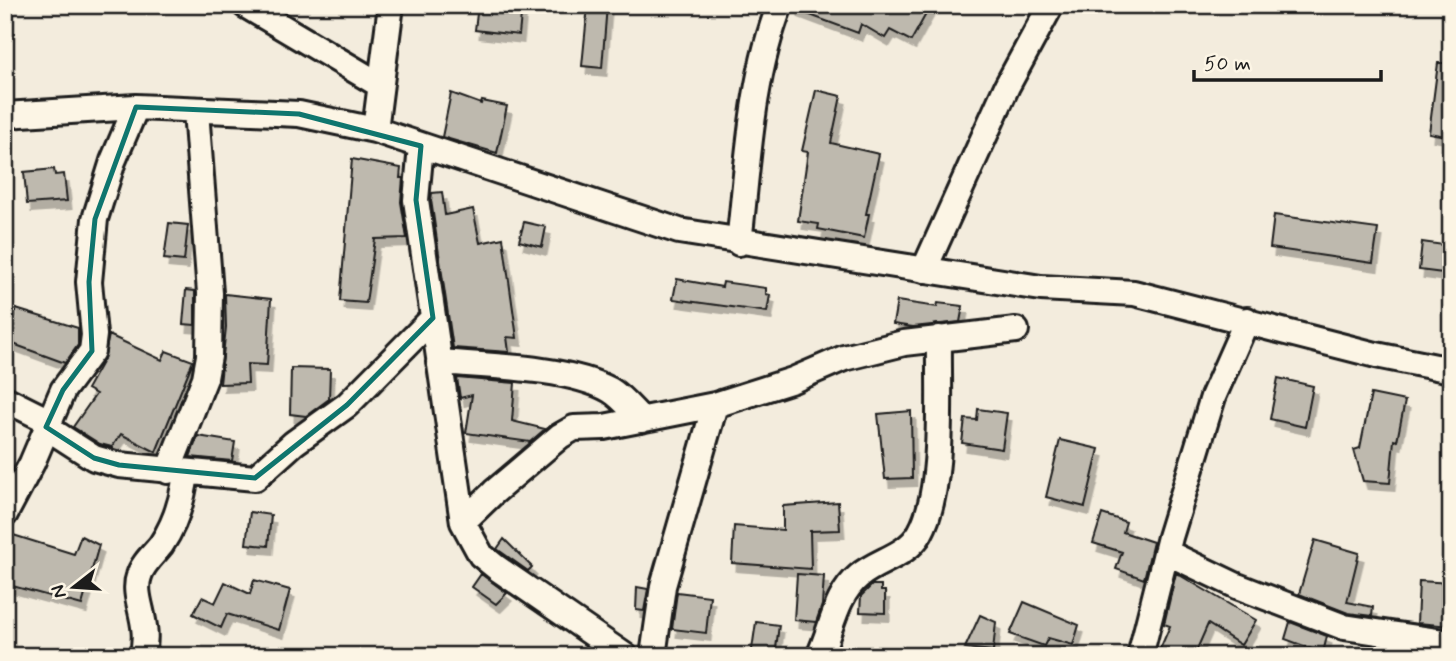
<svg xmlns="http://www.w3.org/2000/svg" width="1456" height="661" viewBox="0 0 1456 661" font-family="Mynerve,sans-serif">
<defs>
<filter id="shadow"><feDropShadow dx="4.5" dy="8" stdDeviation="0" flood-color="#0004"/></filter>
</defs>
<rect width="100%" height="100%" fill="#f3ecdd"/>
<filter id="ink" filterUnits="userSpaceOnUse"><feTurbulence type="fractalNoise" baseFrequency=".0143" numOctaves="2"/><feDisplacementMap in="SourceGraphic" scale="14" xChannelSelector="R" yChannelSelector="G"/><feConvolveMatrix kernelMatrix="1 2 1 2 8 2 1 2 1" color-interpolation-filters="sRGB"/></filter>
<g filter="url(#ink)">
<path fill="#beb9ae" stroke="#1c1c1c" stroke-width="2" filter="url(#shadow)" d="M 478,5 L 522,5 L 519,35 L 475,30 Z
M 588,5 L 607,5 L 602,68 L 582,66 Z
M 794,5 L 931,5 L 911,41 L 890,30 L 885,38 L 861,24 L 858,33 L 794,9 Z
M 1438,63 L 1451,63 L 1451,137 L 1429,133 Z
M 816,90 L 841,96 L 831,143 L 879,154 L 866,214 L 869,214 L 864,238 L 818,229 L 819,224 L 798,221 L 808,152 L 802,151 Z
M 451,93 L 481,104 L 482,101 L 507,106 L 497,153 L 442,137 Z
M 352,159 L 401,168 L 400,178 L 403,178 L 401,202 L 407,238 L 375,239 L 366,303 L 340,301 Z
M 54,169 L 55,175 L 64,174 L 67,201 L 27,204 L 24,172 Z
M 442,192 L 445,215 L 473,209 L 480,243 L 503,238 L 517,338 L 507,337 L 509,352 L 453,348 L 431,200 L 432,193 Z
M 1274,215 L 1378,229 L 1373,263 L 1270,248 Z
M 524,222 L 546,227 L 542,247 L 519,241 Z
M 169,223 L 188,225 L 184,261 L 164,259 Z
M 1422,242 L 1451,246 L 1451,274 L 1419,270 Z
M 677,279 L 722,287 L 723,282 L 766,288 L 766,294 L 770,295 L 767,312 L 673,299 Z
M 186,290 L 195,291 L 195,325 L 183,324 Z
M 225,294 L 271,299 L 267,365 L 247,364 L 248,383 L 220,384 L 226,327 Z
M 897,301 L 937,307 L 938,303 L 963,306 L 960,322 L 913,327 L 893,324 Z
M 16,309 L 78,328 L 78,345 L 65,363 L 5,341 L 5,312 L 14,316 Z
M 109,335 L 162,360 L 166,351 L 193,361 L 156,452 L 121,434 L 112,447 L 100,444 L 73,427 L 96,394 L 87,389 L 104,359 Z
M 291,368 L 330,369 L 329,399 L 306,416 L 290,414 Z
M 457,378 L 515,383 L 512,421 L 545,429 L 530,442 L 466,433 L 472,395 L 460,398 Z
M 1278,378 L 1313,386 L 1305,427 L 1270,419 Z
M 1371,394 L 1405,401 L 1397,441 L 1394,440 L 1390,483 L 1363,481 L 1354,450 L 1360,448 Z
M 978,409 L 1007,413 L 1002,449 L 962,443 L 965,419 L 977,420 Z
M 911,411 L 912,478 L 885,479 L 878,414 Z
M 198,436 L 235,442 L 232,461 L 190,457 Z
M 1060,440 L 1099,449 L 1085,507 L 1046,497 Z
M 838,502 L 840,530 L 810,531 L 811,569 L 732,563 L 734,526 L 783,530 L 783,506 Z
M 250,512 L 271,515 L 268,546 L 246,544 Z
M 1102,514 L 1126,522 L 1123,532 L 1153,542 L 1144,579 L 1116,569 L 1122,552 L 1093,543 Z
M 10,534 L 74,554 L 81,536 L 99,545 L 82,605 L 5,584 L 5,549 Z
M 504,539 L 532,567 L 528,571 L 497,549 Z
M 1315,540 L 1359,553 L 1347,602 L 1373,607 L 1372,616 L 1348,613 L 1299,594 Z
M 1176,573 L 1256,620 L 1241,645 L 1208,624 L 1194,656 L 1157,656 L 1170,626 L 1164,624 Z
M 481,574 L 507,593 L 496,604 L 472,587 Z
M 797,574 L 824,576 L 822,605 L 816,622 L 794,620 Z
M 254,580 L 290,590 L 279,630 L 227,614 L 221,628 L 193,614 L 202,597 L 215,603 L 225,582 L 250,594 Z
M 1419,581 L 1451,583 L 1451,626 L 1417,623 Z
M 872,585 L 881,585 L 881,591 L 885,591 L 885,613 L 860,612 L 861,596 Z
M 637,587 L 648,589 L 644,611 L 636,610 Z
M 677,592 L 710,596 L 706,633 L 672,629 Z
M 1024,602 L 1079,625 L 1073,645 L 1048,638 L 1044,646 L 1010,634 Z
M 980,615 L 996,622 L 993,651 L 965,648 Z
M 756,622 L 779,625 L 775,656 L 751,656 Z
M 1290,622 L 1327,636 L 1323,653 L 1285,639 Z"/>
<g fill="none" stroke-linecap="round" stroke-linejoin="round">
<g stroke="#1c1c1c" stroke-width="30">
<path id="minor" d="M 245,5 L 380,85
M 5,115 L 136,107 L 299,114 L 375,130 L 679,231 L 1041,288 L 1134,293 L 1376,355 L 1451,370
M 375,130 L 391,5
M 421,146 L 416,200 L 463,522 L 481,555 L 497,568 L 625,656
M 739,243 C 748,165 751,79 780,5
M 924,270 L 1007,86 L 1051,5
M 439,362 C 487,366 569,367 610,390 C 622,397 632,410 642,420
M 5,399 L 49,421
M 46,427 L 94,458 L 119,465 L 255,478 L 294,443 L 347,405 L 433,318
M 168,471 L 205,378 L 209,356 L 210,293 L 196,111
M 5,514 L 32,463 L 63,390 L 92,351 L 94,335 L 89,282 L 95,219 L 113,161 L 136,107
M 463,522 L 494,492 L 560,436 L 574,428 L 604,427 L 715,405 L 793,380 L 844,358 L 904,343 L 1016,330
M 1166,552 L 1237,586 L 1344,627 L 1451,643
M 142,656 C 152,623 131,598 139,576 C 142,564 154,554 161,545 C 176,523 183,498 186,473
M 653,656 L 663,586 L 715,405
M 819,656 C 832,629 835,596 859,576 C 878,560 907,556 920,533 C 945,489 938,391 939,338
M 1140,656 L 1170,537 L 1213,397 L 1247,320"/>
</g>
<use href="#minor" stroke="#fcf5e5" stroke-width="24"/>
</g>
</g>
<path fill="none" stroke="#0f766e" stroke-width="5" stroke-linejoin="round" d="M 136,107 L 299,114 L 421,146 L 416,200 L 433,318 L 347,405 L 255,478 L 119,465 L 94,458 L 46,427 L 63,390 L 92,351 L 89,282 L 95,219 Z"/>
<rect width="1456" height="661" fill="none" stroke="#fcf5e5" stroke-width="28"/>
<rect x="14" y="14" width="1428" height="633" fill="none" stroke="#1c1c1c" stroke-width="2.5" filter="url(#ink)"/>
<g transform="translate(74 587) rotate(253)" stroke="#fcf5e5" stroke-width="5" paint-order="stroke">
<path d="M0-5L12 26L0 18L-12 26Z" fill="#1c1c1c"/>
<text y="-10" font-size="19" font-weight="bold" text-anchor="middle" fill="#1c1c1c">N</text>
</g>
<path d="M1194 70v10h187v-10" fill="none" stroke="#1c1c1c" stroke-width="3.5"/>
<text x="1204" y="70" font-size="21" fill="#1c1c1c" stroke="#fcf5e5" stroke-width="5" paint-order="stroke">50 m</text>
</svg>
